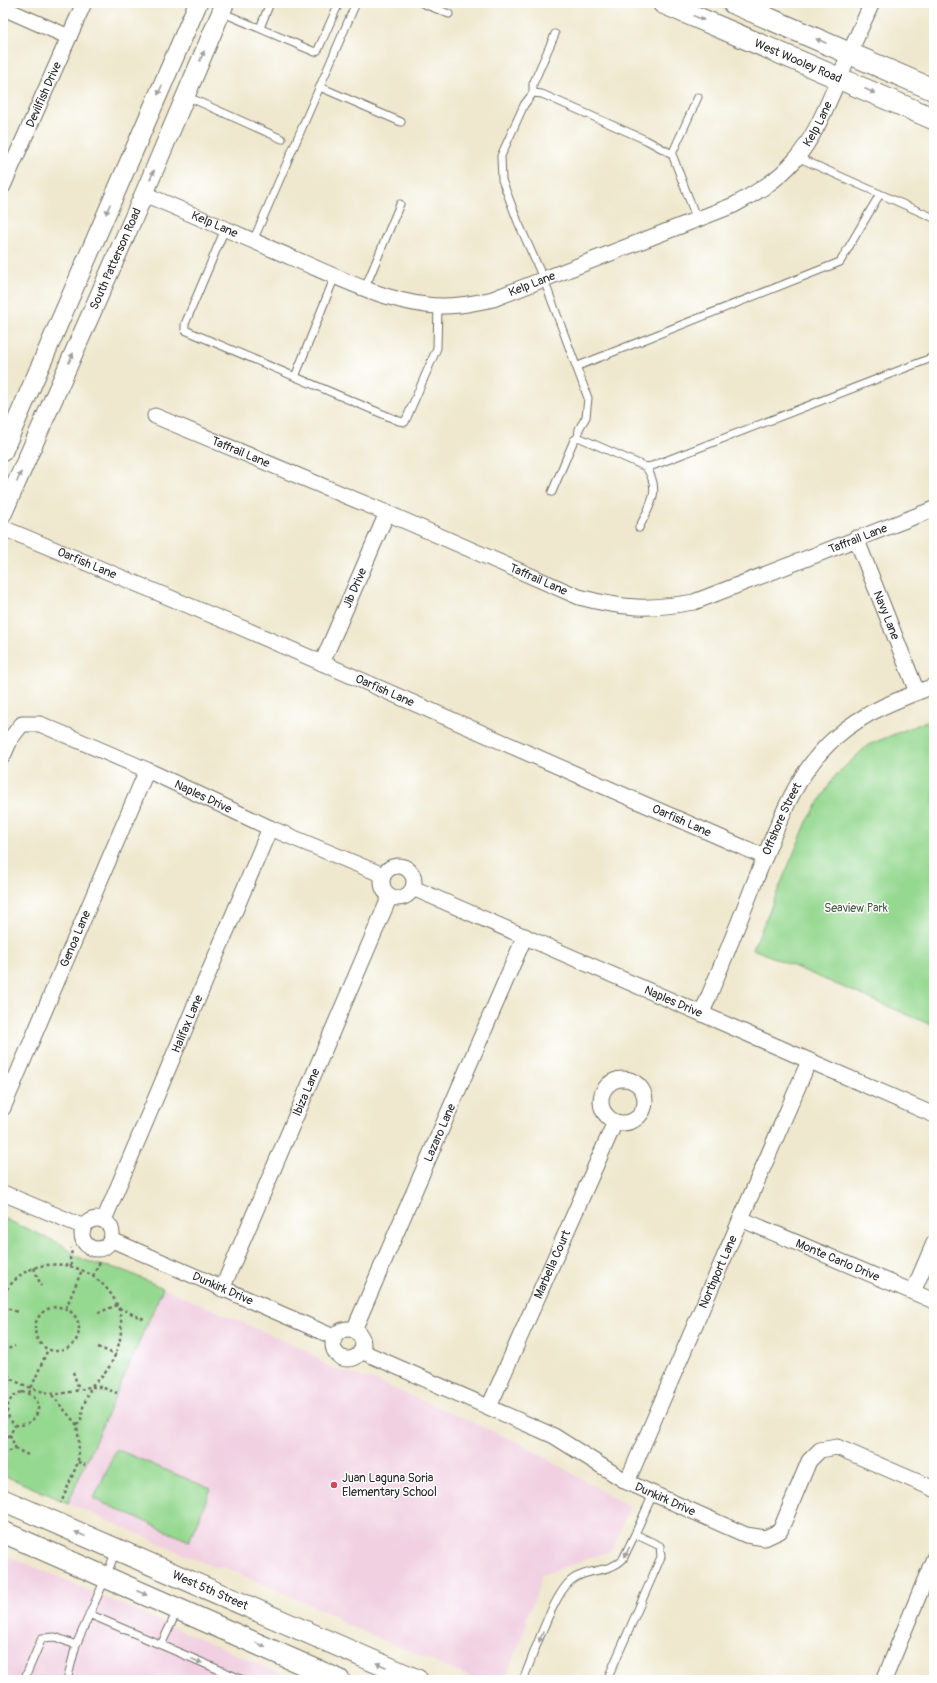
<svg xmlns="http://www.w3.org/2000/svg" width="937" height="1683" viewBox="0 0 937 1683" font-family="Pangolin,sans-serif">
<rect width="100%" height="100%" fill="#fff"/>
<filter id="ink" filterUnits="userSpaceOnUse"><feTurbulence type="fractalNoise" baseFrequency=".025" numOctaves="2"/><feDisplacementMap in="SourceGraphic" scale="8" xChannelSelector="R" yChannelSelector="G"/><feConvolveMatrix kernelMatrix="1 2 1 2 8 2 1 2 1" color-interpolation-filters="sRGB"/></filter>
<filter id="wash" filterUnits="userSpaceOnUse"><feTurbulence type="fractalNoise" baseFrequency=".012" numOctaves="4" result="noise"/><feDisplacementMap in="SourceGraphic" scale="16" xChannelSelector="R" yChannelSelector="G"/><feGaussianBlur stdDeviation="0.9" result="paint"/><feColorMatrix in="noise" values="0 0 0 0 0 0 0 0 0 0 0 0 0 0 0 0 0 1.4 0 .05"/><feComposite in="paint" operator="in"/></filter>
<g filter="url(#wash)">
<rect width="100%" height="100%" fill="#efe8ce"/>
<path fill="#f1d0e2" d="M 163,1288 L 308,1351 L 323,1363 L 336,1370 L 374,1380 L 522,1444 L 628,1506 L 629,1509 L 613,1548 L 610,1551 L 541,1575 L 539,1589 L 526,1618 L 527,1625 L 504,1680 L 477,1680 L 345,1624 L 333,1615 L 224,1567 L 213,1567 L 68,1503 Z
M 3,1554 L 42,1570 L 295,1680 L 3,1680 Z"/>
<path fill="#95d890" stroke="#60825e" d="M 934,718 L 934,1026 L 753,949 L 807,822 L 834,777 L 868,745 Z
M 3,1218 L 61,1244 L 78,1257 L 95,1264 L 123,1270 L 163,1288 L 68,1503 L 3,1475 Z
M 116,1449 L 211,1489 L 189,1541 L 94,1499 Z"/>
</g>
<g filter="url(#ink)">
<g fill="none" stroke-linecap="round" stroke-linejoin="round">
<g stroke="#706d64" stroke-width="9">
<path id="service" d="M 422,3 L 449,14
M 221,12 L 315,52 L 318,50 L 339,3
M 260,28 L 270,3
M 320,87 L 401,122
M 533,93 L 533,84 L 555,34
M 186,96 L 282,139
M 672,154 L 698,97
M 797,157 L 934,218
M 697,220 L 672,154 L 646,140 L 542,94 L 533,93 L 524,105 L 501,156 L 502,180 L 518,222 L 544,280 L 588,398 L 586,417 L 579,429 L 578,437 L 646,467 L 652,466 L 934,357
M 225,229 L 185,324 L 185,330 L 399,421 L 405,422 L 437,348 L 438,305
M 253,241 L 356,3
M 365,288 L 400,204
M 578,366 L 840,262 L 880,194
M 295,377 L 335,276
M 552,492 L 574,440 L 578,437
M 639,528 C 650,505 662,491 646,467
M 635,1534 L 653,1494
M 89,1614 L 243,1680
M 161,1645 L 177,1611
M 24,1680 L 42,1638 L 55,1637 L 76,1645
M 67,1680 L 76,1645 L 106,1577 L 116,1550
M 523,1680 C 533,1657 554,1591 573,1579 C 589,1568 609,1573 623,1559 L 635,1534 L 660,1546 L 661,1557 L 607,1680"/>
</g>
<g stroke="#706d64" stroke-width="17">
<g id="minor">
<path d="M 3,8 L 69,37"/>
<path id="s1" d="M 3,186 L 84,3"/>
<path id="s2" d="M 144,194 C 194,215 244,237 295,259 C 337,277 380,299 426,305 C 449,308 471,304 493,299 L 734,205 C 756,193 778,180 795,160 C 816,135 827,105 840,76 C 850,52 861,27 872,3"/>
<path id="s3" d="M 155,416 L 387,513 L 579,597 C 624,609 648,610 694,602 L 934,509"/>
<path id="s4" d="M 3,528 L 240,627 L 765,857"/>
<path id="s5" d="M 856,538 L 917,692"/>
<path id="s6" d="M 322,663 L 387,513"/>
<path id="s7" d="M 3,756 L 11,738 L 22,724 L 40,724 L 147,770 L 270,828 L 383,875"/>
<circle cx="398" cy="882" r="16"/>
<path id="s8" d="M 413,888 L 934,1115"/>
<path id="s9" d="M 702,1013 C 720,969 738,925 755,881 C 776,831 793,774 836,737 C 864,712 899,699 934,686"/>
<circle cx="623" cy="1101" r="22"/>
<path id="s10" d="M 3,1108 L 147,770"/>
<path d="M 3,1193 L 84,1227"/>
<circle cx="97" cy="1234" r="15"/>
<path id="s11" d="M 741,1219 L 934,1301"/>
<path id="s12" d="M 104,1220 L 270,828"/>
<path id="s13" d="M 112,1240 L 334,1337"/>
<path id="s14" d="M 222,1289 L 390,896"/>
<path d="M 913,1292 L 934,1243"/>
<circle cx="348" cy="1344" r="15"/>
<path id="s15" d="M 354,1330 L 525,936"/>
<path id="s16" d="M 361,1351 L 554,1436 L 627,1482 L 746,1535 L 765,1538 L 780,1531 L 809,1461 L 820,1450 L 837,1447 L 934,1489"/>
<path id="s17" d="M 489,1407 L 615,1122"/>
<path id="s18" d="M 627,1482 L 809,1061"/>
<path d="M 884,1680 L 934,1558"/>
</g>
</g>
<g stroke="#706d64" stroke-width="20">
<g id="tertiary">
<path d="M 3,452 L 198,3"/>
<path id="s19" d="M 3,513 L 144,194 L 225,3"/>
</g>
</g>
<g stroke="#706d64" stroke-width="23">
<g id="secondary">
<path id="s20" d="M 663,3 L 934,119"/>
<path d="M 733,3 L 934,90"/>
<path id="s21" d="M 3,1500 L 417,1680"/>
<path d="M 3,1532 L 339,1680"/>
</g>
</g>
<path stroke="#706d64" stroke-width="2.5" stroke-dasharray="3 3" stroke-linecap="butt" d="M 71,1266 L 70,1258 L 72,1251 L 71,1248
M 34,1268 L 41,1286
M 93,1276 L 100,1262
M 3,1294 C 8,1287 15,1279 22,1274 C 56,1252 103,1270 118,1307 C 128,1331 114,1372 91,1386 C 86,1389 66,1393 59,1394 C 49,1395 15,1384 9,1376 C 6,1373 5,1369 3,1365
M 3,1306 L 17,1312
M35 1329a22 22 0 1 1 44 0a22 22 0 1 1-44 0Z
M 66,1308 L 82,1270
M 119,1308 L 146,1320
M 98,1313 L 117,1305
M 98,1347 L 116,1355
M 3,1351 L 15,1346
M 73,1372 L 79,1389
M 22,1392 C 49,1396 39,1428 15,1425 C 2,1414 6,1397 22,1392 Z
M 29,1393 L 48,1349
M 52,1395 L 77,1425 L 79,1442 L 78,1462 L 61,1503
M 77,1425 L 81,1420 L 83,1407 L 91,1387 L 101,1387 L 117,1393
M 10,1435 L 16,1449
M 3,1440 L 10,1435 L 15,1425
M 3,1453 L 16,1449 L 28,1455
M 78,1462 L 85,1465"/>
<use href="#service" stroke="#fff" stroke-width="7"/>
<use href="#minor" stroke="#fff" stroke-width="15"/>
<use href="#tertiary" stroke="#fff" stroke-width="18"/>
<use href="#secondary" stroke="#fff" stroke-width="21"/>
</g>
<defs><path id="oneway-solid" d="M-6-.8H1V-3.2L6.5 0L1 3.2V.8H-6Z"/></defs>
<g fill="#a0a0a0">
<use href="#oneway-solid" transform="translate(699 18) rotate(23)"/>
<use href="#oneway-solid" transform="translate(821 41) rotate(-157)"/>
<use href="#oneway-solid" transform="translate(202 56) rotate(-67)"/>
<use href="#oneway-solid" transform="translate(160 90) rotate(113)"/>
<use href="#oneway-solid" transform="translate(870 91) rotate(24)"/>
<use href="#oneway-solid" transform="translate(152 175) rotate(-67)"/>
<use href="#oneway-solid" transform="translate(108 209) rotate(113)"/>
<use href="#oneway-solid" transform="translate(71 358) rotate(-66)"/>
<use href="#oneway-solid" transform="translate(19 477) rotate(-66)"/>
<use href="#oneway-solid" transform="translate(80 1534) rotate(-156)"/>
<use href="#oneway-solid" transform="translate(627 1552) rotate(116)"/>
<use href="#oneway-solid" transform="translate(142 1593) rotate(24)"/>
<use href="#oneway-solid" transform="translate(541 1637) rotate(112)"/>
<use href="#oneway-solid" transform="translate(261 1645) rotate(24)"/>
<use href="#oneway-solid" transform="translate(197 1661) rotate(23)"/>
<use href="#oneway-solid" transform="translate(381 1665) rotate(-157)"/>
</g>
</g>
<circle fill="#d1495b" stroke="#fff" stroke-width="1.5" cx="334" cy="1485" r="4"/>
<g text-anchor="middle" stroke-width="3" stroke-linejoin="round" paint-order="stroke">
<g font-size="12" fill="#2b2b2b" stroke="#fff">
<text dy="4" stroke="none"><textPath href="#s20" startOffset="147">West Wooley Road</textPath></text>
<text dy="4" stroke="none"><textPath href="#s1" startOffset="100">Devilfish Drive</textPath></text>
<text dy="4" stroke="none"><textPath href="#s2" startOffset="749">Kelp Lane</textPath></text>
<text dy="4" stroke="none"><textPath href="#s2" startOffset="77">Kelp Lane</textPath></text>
<text dy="4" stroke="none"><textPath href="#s19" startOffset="278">South Patterson Road</textPath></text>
<text dy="4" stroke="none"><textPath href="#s2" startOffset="413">Kelp Lane</textPath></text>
<text dy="4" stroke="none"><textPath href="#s3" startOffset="93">Taffrail Lane</textPath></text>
<text dy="4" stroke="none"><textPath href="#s3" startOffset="753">Taffrail Lane</textPath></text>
<text dy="4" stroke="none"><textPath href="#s4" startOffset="91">Oarfish Lane</textPath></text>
<text dy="4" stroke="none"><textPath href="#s3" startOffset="417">Taffrail Lane</textPath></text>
<text dy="4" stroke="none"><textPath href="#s6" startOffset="82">Jib Drive</textPath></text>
<text dy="4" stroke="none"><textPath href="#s5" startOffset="83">Navy Lane</textPath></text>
<text dy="4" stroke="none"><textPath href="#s4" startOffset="415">Oarfish Lane</textPath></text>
<text dy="4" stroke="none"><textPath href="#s7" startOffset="234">Naples Drive</textPath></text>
<text dy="4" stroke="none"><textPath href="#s9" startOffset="210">Offshore Street</textPath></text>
<text dy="4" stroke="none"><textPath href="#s4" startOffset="739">Oarfish Lane</textPath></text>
<text dy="4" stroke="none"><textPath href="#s10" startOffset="184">Genoa Lane</textPath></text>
<text dy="4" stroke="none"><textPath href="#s8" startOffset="284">Naples Drive</textPath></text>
<text dy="4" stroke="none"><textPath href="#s12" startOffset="213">Halifax Lane</textPath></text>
<text dy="4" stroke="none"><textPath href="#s14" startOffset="214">Ibiza Lane</textPath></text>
<text dy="4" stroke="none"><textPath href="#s15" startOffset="215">Lazaro Lane</textPath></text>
<text dy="4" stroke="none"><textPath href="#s11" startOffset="105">Monte Carlo Drive</textPath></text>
<text dy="4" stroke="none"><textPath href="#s17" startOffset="156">Marbella Court</textPath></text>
<text dy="4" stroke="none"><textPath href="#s18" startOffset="229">Northport Lane</textPath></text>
<text dy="4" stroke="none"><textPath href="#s13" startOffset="121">Dunkirk Drive</textPath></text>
<text dy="4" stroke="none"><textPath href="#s16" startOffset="339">Dunkirk Drive</textPath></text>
<text dy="4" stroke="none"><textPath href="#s21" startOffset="226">West 5th Street</textPath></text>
</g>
<g font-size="12" fill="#4b5f49" stroke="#fff">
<text x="856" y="912">Seaview Park</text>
</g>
<g font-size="12" fill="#2b2b2b" stroke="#fff" text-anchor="start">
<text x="342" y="1482">Juan Laguna Soria<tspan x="342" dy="14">Elementary School</tspan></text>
</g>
</g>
<rect width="937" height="1683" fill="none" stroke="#fff" stroke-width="16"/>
</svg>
